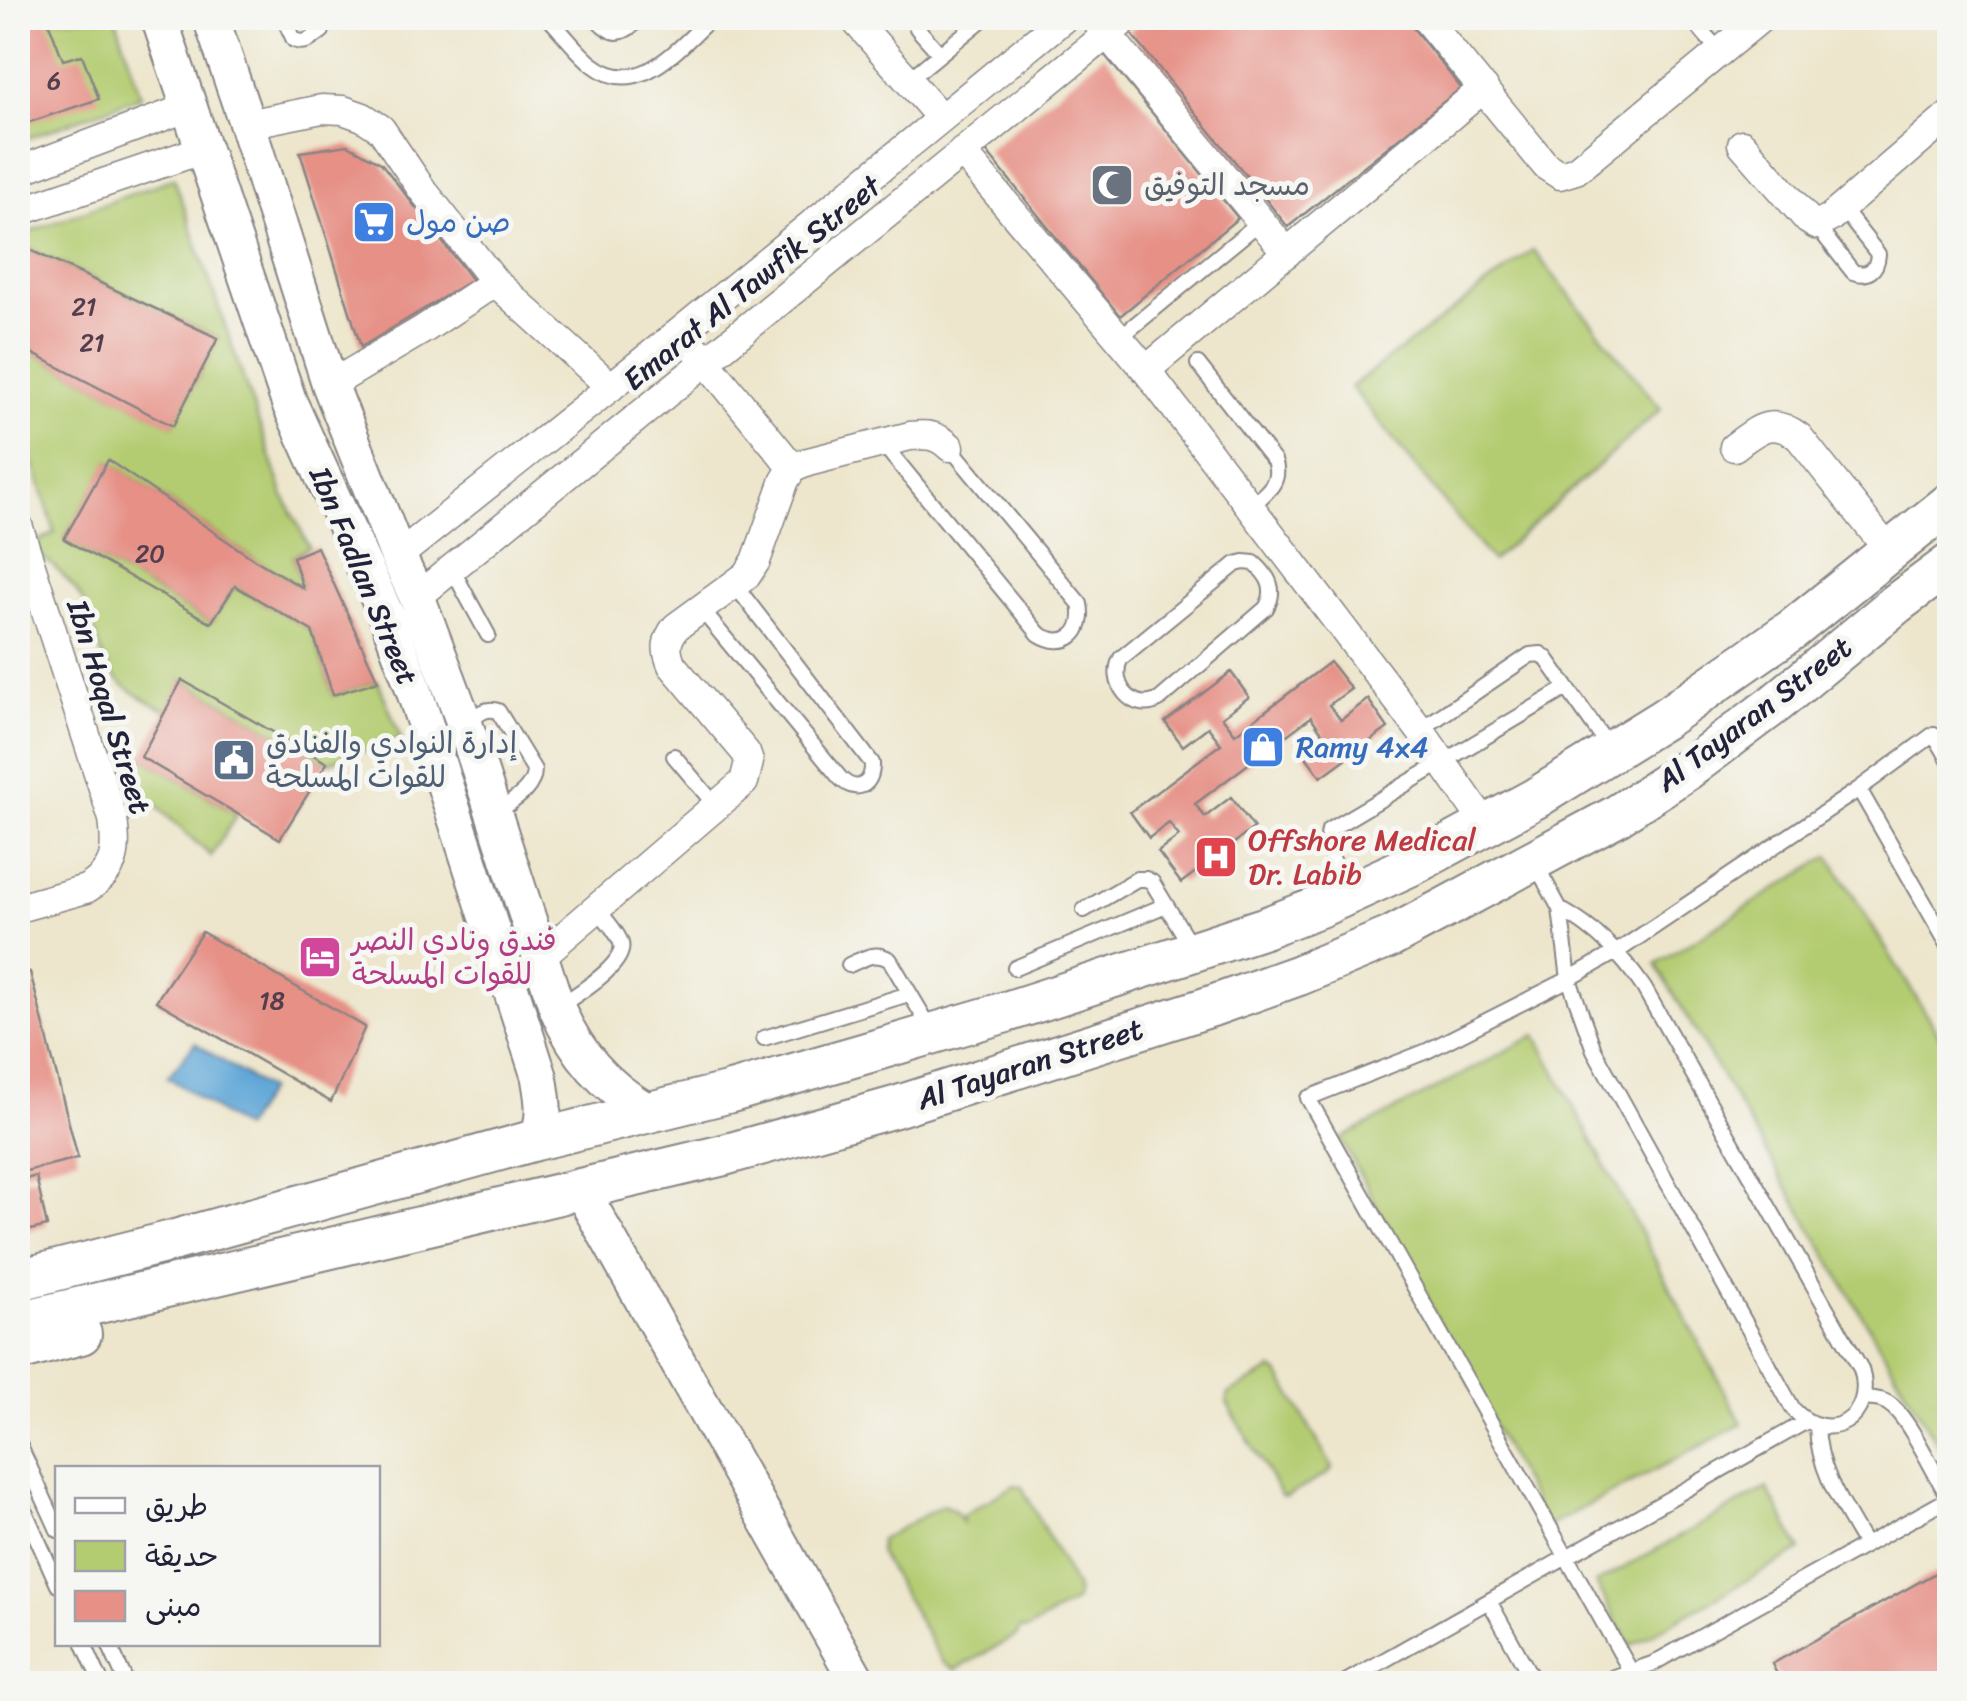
<svg xmlns="http://www.w3.org/2000/svg" width="1967" height="1701" viewBox="0 0 1967 1701" font-family="Sriracha,'Playpen Sans Arabic',sans-serif">
<rect width="100%" height="100%" fill="#f6f6f2"/>
<filter id="ink" filterUnits="userSpaceOnUse"><feTurbulence type="fractalNoise" baseFrequency=".01" numOctaves="2"/><feDisplacementMap in="SourceGraphic" scale="20" xChannelSelector="R" yChannelSelector="G"/><feConvolveMatrix kernelMatrix="1 2 1 2 8 2 1 2 1" color-interpolation-filters="sRGB"/></filter>
<filter id="wash" filterUnits="userSpaceOnUse"><feTurbulence type="fractalNoise" baseFrequency=".0048" numOctaves="4" result="noise"/><feDisplacementMap in="SourceGraphic" scale="40" xChannelSelector="R" yChannelSelector="G"/><feGaussianBlur stdDeviation="2.25" result="paint"/><feColorMatrix in="noise" values="0 0 0 0 0 0 0 0 0 0 0 0 0 0 0 0 0 1.4 0 .05"/><feComposite in="paint" operator="in"/></filter>
<g filter="url(#wash)">
<rect width="100%" height="100%" fill="#ede6cc"/>
<path fill="#b4cc71" stroke="#6b7756" stroke-width="2.5" d="M 18,18 L 116,18 L 141,96 L 18,142 Z
M 174,178 L 284,496 L 309,547 L 293,557 L 303,588 L 252,558 L 109,461 L 64,539 L 211,623 L 235,586 L 312,631 L 333,695 L 378,681 L 401,738 L 327,763 L 183,680 L 166,711 C 149,701 127,691 114,676 C 97,655 96,626 84,603 C 71,579 49,563 30,545 L 55,533 L 18,413 L 18,346 L 173,425 L 218,338 L 31,250 L 18,274 L 18,236 Z
M 1533,250 L 1661,409 L 1492,561 L 1351,387 Z
M 141,757 L 237,814 L 211,856 L 125,777 Z
M 1829,856 L 1949,1051 L 1948,1462 L 1656,964 Z
M 1536,1035 L 1742,1424 L 1547,1527 L 1341,1139 Z
M 1272,1370 L 1279,1373 L 1332,1467 L 1329,1473 L 1286,1497 L 1281,1496 L 1226,1401 L 1228,1394 Z
M 1015,1485 L 1022,1487 L 1076,1589 L 1076,1601 L 1026,1630 L 1020,1628 L 1017,1635 L 955,1670 L 943,1663 L 879,1552 L 880,1540 L 943,1505 L 954,1510 L 962,1522 L 963,1515 Z
M 1767,1488 L 1801,1550 L 1630,1646 L 1596,1583 Z"/>
<path fill="#62a8d8" stroke="#42658a" stroke-width="2.5" d="M 195,1043 L 268,1090 L 243,1129 L 168,1077 Z"/>
<g id="blocks">
<path fill="#e69086" d="M 18,18 L 47,18 L 63,60 L 82,55 L 99,99 L 18,126 Z
M 1145,18 L 1405,18 L 1461,88 L 1288,227 L 1129,31 Z
M 1104,54 L 1238,218 L 1120,316 L 986,151 Z
M 348,145 L 381,163 L 472,280 L 361,347 L 300,152 Z
M 30,250 L 218,338 L 173,426 L 18,346 L 18,274 Z
M 108,460 L 252,558 L 303,588 L 293,557 L 317,547 L 378,681 L 333,695 L 312,631 L 235,586 L 211,623 L 64,539 Z
M 1330,662 L 1351,689 L 1329,705 L 1341,720 L 1368,699 L 1388,728 L 1321,777 L 1301,750 L 1323,734 L 1311,717 L 1195,804 L 1205,817 L 1231,797 L 1254,828 L 1181,883 L 1158,852 L 1179,836 L 1169,823 L 1149,838 L 1130,812 L 1221,744 L 1208,727 L 1183,746 L 1165,722 L 1231,672 L 1249,697 L 1222,717 L 1235,734 Z
M 182,680 L 327,763 L 280,839 L 141,757 Z
M 202,932 L 365,1027 L 331,1102 L 156,1001 Z
M 30,972 L 78,1158 L 18,1173 L 18,975 Z
M 36,1176 L 47,1226 L 18,1233 L 18,1181 Z
M 1950,1565 L 1950,1684 L 1782,1684 L 1772,1664 Z"/>
</g>
</g>
<g filter="url(#ink)">
<use href="#blocks" fill-opacity="0" stroke="#888484" stroke-width="2.5"/>
<g fill="none" stroke-linecap="round" stroke-linejoin="round">
<g stroke="#888484" stroke-width="18">
<path id="service" d="M 284,18 L 294,40 C 306,45 312,38 322,31
M 549,18 C 563,33 576,51 592,64 C 638,101 679,47 711,18
M 596,18 C 615,39 622,34 642,18
M 913,18 L 917,28 L 940,54
M 1691,18 L 1719,51
M 908,80 L 984,18
M 1816,225 L 1853,272 C 1868,277 1877,270 1878,254 L 1842,208
M 1119,338 L 1261,221
M 1198,364 L 1274,461 C 1283,483 1264,494 1249,508
M 883,444 L 1039,634 C 1065,650 1086,634 1080,604 L 950,447
M 1244,562 L 1254,563 C 1269,576 1277,590 1266,608 L 1159,700 C 1132,714 1108,682 1121,658 L 1236,564 Z
M 452,569 L 488,635
M 701,609 L 840,778 C 856,794 873,786 872,763 L 735,585
M 466,724 C 476,716 485,706 498,711 L 534,770 C 534,791 510,802 495,814
M 1420,730 L 1530,655 L 1541,654 L 1546,658 L 1611,750
M 674,756 L 716,806
M 1859,789 L 1934,734 L 1950,761
M 1535,863 L 1560,909 L 1569,979 L 1594,1050 L 1793,1409 C 1828,1447 1876,1418 1861,1369 L 1644,988 C 1621,954 1596,929 1560,909
M 1349,892 C 1340,873 1324,852 1329,830 L 1567,688
M 1084,910 L 1137,879 L 1146,879 L 1152,882 L 1191,946
M 849,965 C 863,959 875,950 890,960 L 932,1031
M 1015,968 L 1166,905
M 560,1006 C 576,994 627,965 621,943 C 617,931 605,919 597,909
M 764,1038 L 909,994
M 1864,1398 C 1876,1399 1885,1399 1894,1408 C 1912,1425 1935,1475 1949,1498
M 1817,1426 C 1818,1471 1843,1507 1865,1545
M 18,1442 L 58,1530
M 18,1496 L 58,1585
M 1489,1601 L 1535,1684
M 84,1644 L 102,1684
M 109,1644 L 127,1684
M 1342,1684 L 1807,1421
M 1602,1684 L 1614,1677 L 1652,1664 L 1950,1498
M 1638,1684 L 1308,1098 L 1427,1051 L 1569,979 L 1618,951 L 1859,789 L 1950,948"/>
</g>
<g stroke="#888484" stroke-width="31">
<path id="minor" d="M 853,18 L 941,118
M 1094,18 L 1287,253
M 1425,18 L 1546,166 L 1560,175 L 1576,170 L 1761,18
M 247,124 L 322,109 L 343,110 L 363,117 L 381,129 L 421,188 L 495,282 L 611,387
M 1742,144 L 1808,220 L 1816,225 L 1830,218 L 1950,115
M 962,152 L 1146,370 L 1420,730 L 1486,825
M 18,171 L 189,107
M 18,212 L 204,149
M 696,349 L 793,468
M 1146,370 L 1484,88
M 330,385 L 424,329 L 495,282
M 1734,447 C 1758,429 1772,416 1799,437 L 1890,552
M 18,525 L 113,819 C 117,851 117,871 86,889 L 18,908
M 398,556 L 681,331 L 1064,18
M 417,597 L 1127,18
M 540,957 L 744,782 L 749,762 L 746,753 L 672,665 C 665,649 666,640 676,627 L 747,575 L 756,561 L 785,480 L 793,468 L 808,462 L 910,436 C 928,434 937,435 950,447"/>
</g>
<g stroke="#888484" stroke-width="39">
<path id="tertiary" d="M 159,18 L 289,402 L 388,619 L 413,687 L 539,1076 C 543,1099 547,1118 536,1140
M 211,18 L 247,124 L 330,385 L 398,556 L 417,597 L 465,725 L 557,1008 C 576,1054 605,1086 647,1111
M 581,1190 L 859,1684"/>
</g>
<g stroke="#888484" stroke-width="44">
<path id="secondary" d="M 18,1280 L 168,1242 L 536,1140 L 731,1092 L 856,1056 L 1006,1012 L 1194,951 L 1264,928 L 1322,906 L 1416,863 L 1536,798 L 1665,718 L 1793,629 L 1950,503
M 18,1322 L 724,1155 L 895,1107 L 1212,1006 L 1299,975 L 1391,937 L 1616,816 L 1688,769 L 1776,703 L 1896,604 L 1950,564
M 18,1351 L 81,1334"/>
</g>
<use href="#service" stroke="#fff" stroke-width="14"/>
<use href="#minor" stroke="#fff" stroke-width="28"/>
<use href="#tertiary" stroke="#fff" stroke-width="35"/>
<use href="#secondary" stroke="#fff" stroke-width="40"/>
</g>
</g>
<defs>
<g id="mosque-square" transform="scale(2.25)"><rect x="-9" y="-9" width="18" height="18" rx="4" fill="#6b7280" stroke="#f6f6f2"/><path d="M3.5-4.9A6 6 0 1 0 3.5 4.9A5 5 0 1 1 3.5-4.9Z" fill="#fff"/></g>
<g id="supermarket-square" transform="scale(2.25)"><rect x="-9" y="-9" width="18" height="18" rx="4" fill="#3f7fe0" stroke="#f6f6f2"/><path d="M-6-5.5h2.5l.6 2H6L4.5 2H-2.5L-4.4-4H-6ZM-1.5 3.2a1.3 1.3 0 1 0 .1 0ZM3 3.2a1.3 1.3 0 1 0 .1 0Z" fill="#fff"/></g>
<g id="shop-square" transform="scale(2.25)"><rect x="-9" y="-9" width="18" height="18" rx="4" fill="#3f7fe0" stroke="#f6f6f2"/><path d="M-5-2.5h2.3a2.7 3.5 0 0 1 5.4 0H5L5.5 6h-11ZM-1.5-2.5h3a1.5 2.3 0 0 0-3 0Z" fill="#fff"/></g>
<g id="civic-square" transform="scale(2.25)"><rect x="-9" y="-9" width="18" height="18" rx="4" fill="#5c6f8a" stroke="#f6f6f2"/><path d="M-.6-6.5H3V-4.5H.6V-3L4-1V1h2V6H-6V1h2V-1L-.6-3ZM-1.2 2.5V6h2.4V2.5Z" fill="#fff"/></g>
<g id="hospital-square" transform="scale(2.25)"><rect x="-9" y="-9" width="18" height="18" rx="4" fill="#e0444e" stroke="#f6f6f2"/><path d="M-5-5h3v3.5h4V-5h3V5h-3V1.5h-4V5h-3Z" fill="#fff"/></g>
<g id="hotel-square" transform="scale(2.25)"><rect x="-9" y="-9" width="18" height="18" rx="4" fill="#d1479c" stroke="#f6f6f2"/><path d="M-6-4.5h1.5V1H6V5H4.5V3h-9V5H-6ZM-4 0a1.8 1.8 0 1 1 3.6 0ZM.5 0V-2.5h3Q6-2.5 6 0Z" fill="#fff"/></g>
</defs>
<g fill-rule="evenodd">
<use href="#mosque-square" x="1112" y="185"/>
<use href="#supermarket-square" x="374" y="222"/>
<use href="#shop-square" x="1263" y="747"/>
<use href="#civic-square" x="234" y="760"/>
<use href="#hospital-square" x="1216" y="857"/>
<use href="#hotel-square" x="320" y="957"/>
</g>
<g text-anchor="middle" stroke-width="10" stroke-linejoin="round" paint-order="stroke">
<g font-size="25" fill="#533e4e">
<text x="54" y="89">6</text>
<text x="84" y="315">21</text>
<text x="92" y="351">21</text>
<text x="150" y="562">20</text>
<text x="272" y="1009">18</text>
</g>
<g font-size="30" fill="#5b616d" stroke="#f6f6f2" text-anchor="start">
<text x="1144" y="195">مسجد التوفيق</text>
</g>
<g font-size="30" fill="#366cbe" stroke="#f6f6f2" text-anchor="start">
<text x="406" y="232">صن مول</text>
<text x="1296" y="757">Ramy 4x4</text>
</g>
<g font-size="30" fill="#22223b" stroke="#f6f6f2">
<text transform="translate(752 283) rotate(-39)" y="10">Emarat Al Tawfik Street</text>
<text transform="translate(364 576) rotate(67)" y="10">Ibn Fadlan Street</text>
<text transform="translate(109 707) rotate(73)" y="10">Ibn Hoqal Street</text>
<text transform="translate(1754 714) rotate(-37)" y="10">Al Tayaran Street</text>
<text transform="translate(1030 1064) rotate(-18)" y="10">Al Tayaran Street</text>
</g>
<g font-size="30" fill="#4e5e75" stroke="#f6f6f2" text-anchor="start">
<text x="266" y="753">إدارة النوادي والفنادق<tspan x="266" dy="34">للقوات المسلحة</tspan></text>
</g>
<g font-size="30" fill="#be3a42" stroke="#f6f6f2" text-anchor="start">
<text x="1248" y="850">Offshore Medical<tspan x="1248" dy="34">Dr. Labib</tspan></text>
</g>
<g font-size="30" fill="#b23c85" stroke="#f6f6f2" text-anchor="start">
<text x="352" y="950">فندق ونادي النصر<tspan x="352" dy="34">للقوات المسلحة</tspan></text>
</g>
</g>
<rect width="1967" height="1701" fill="none" stroke="#f6f6f2" stroke-width="60"/>
<rect x="55" y="1466" width="325" height="180" fill="#f6f6f2" stroke="#a1a1a9" stroke-width="2.5"/>
<rect x="75" y="1498" width="50" height="15" fill="#ffffff" stroke="#a1a1a9" stroke-width="2.5"/>
<text x="145" y="1516" font-size="30" fill="#22223b">طريق</text>
<rect x="75" y="1541" width="50" height="30" fill="#b4cc71" stroke="#a1a1a9" stroke-width="2.5"/>
<text x="145" y="1566" font-size="30" fill="#22223b">حديقة</text>
<rect x="75" y="1591" width="50" height="30" fill="#e69086" stroke="#a1a1a9" stroke-width="2.5"/>
<text x="145" y="1616" font-size="30" fill="#22223b">مبنى</text>
</svg>
